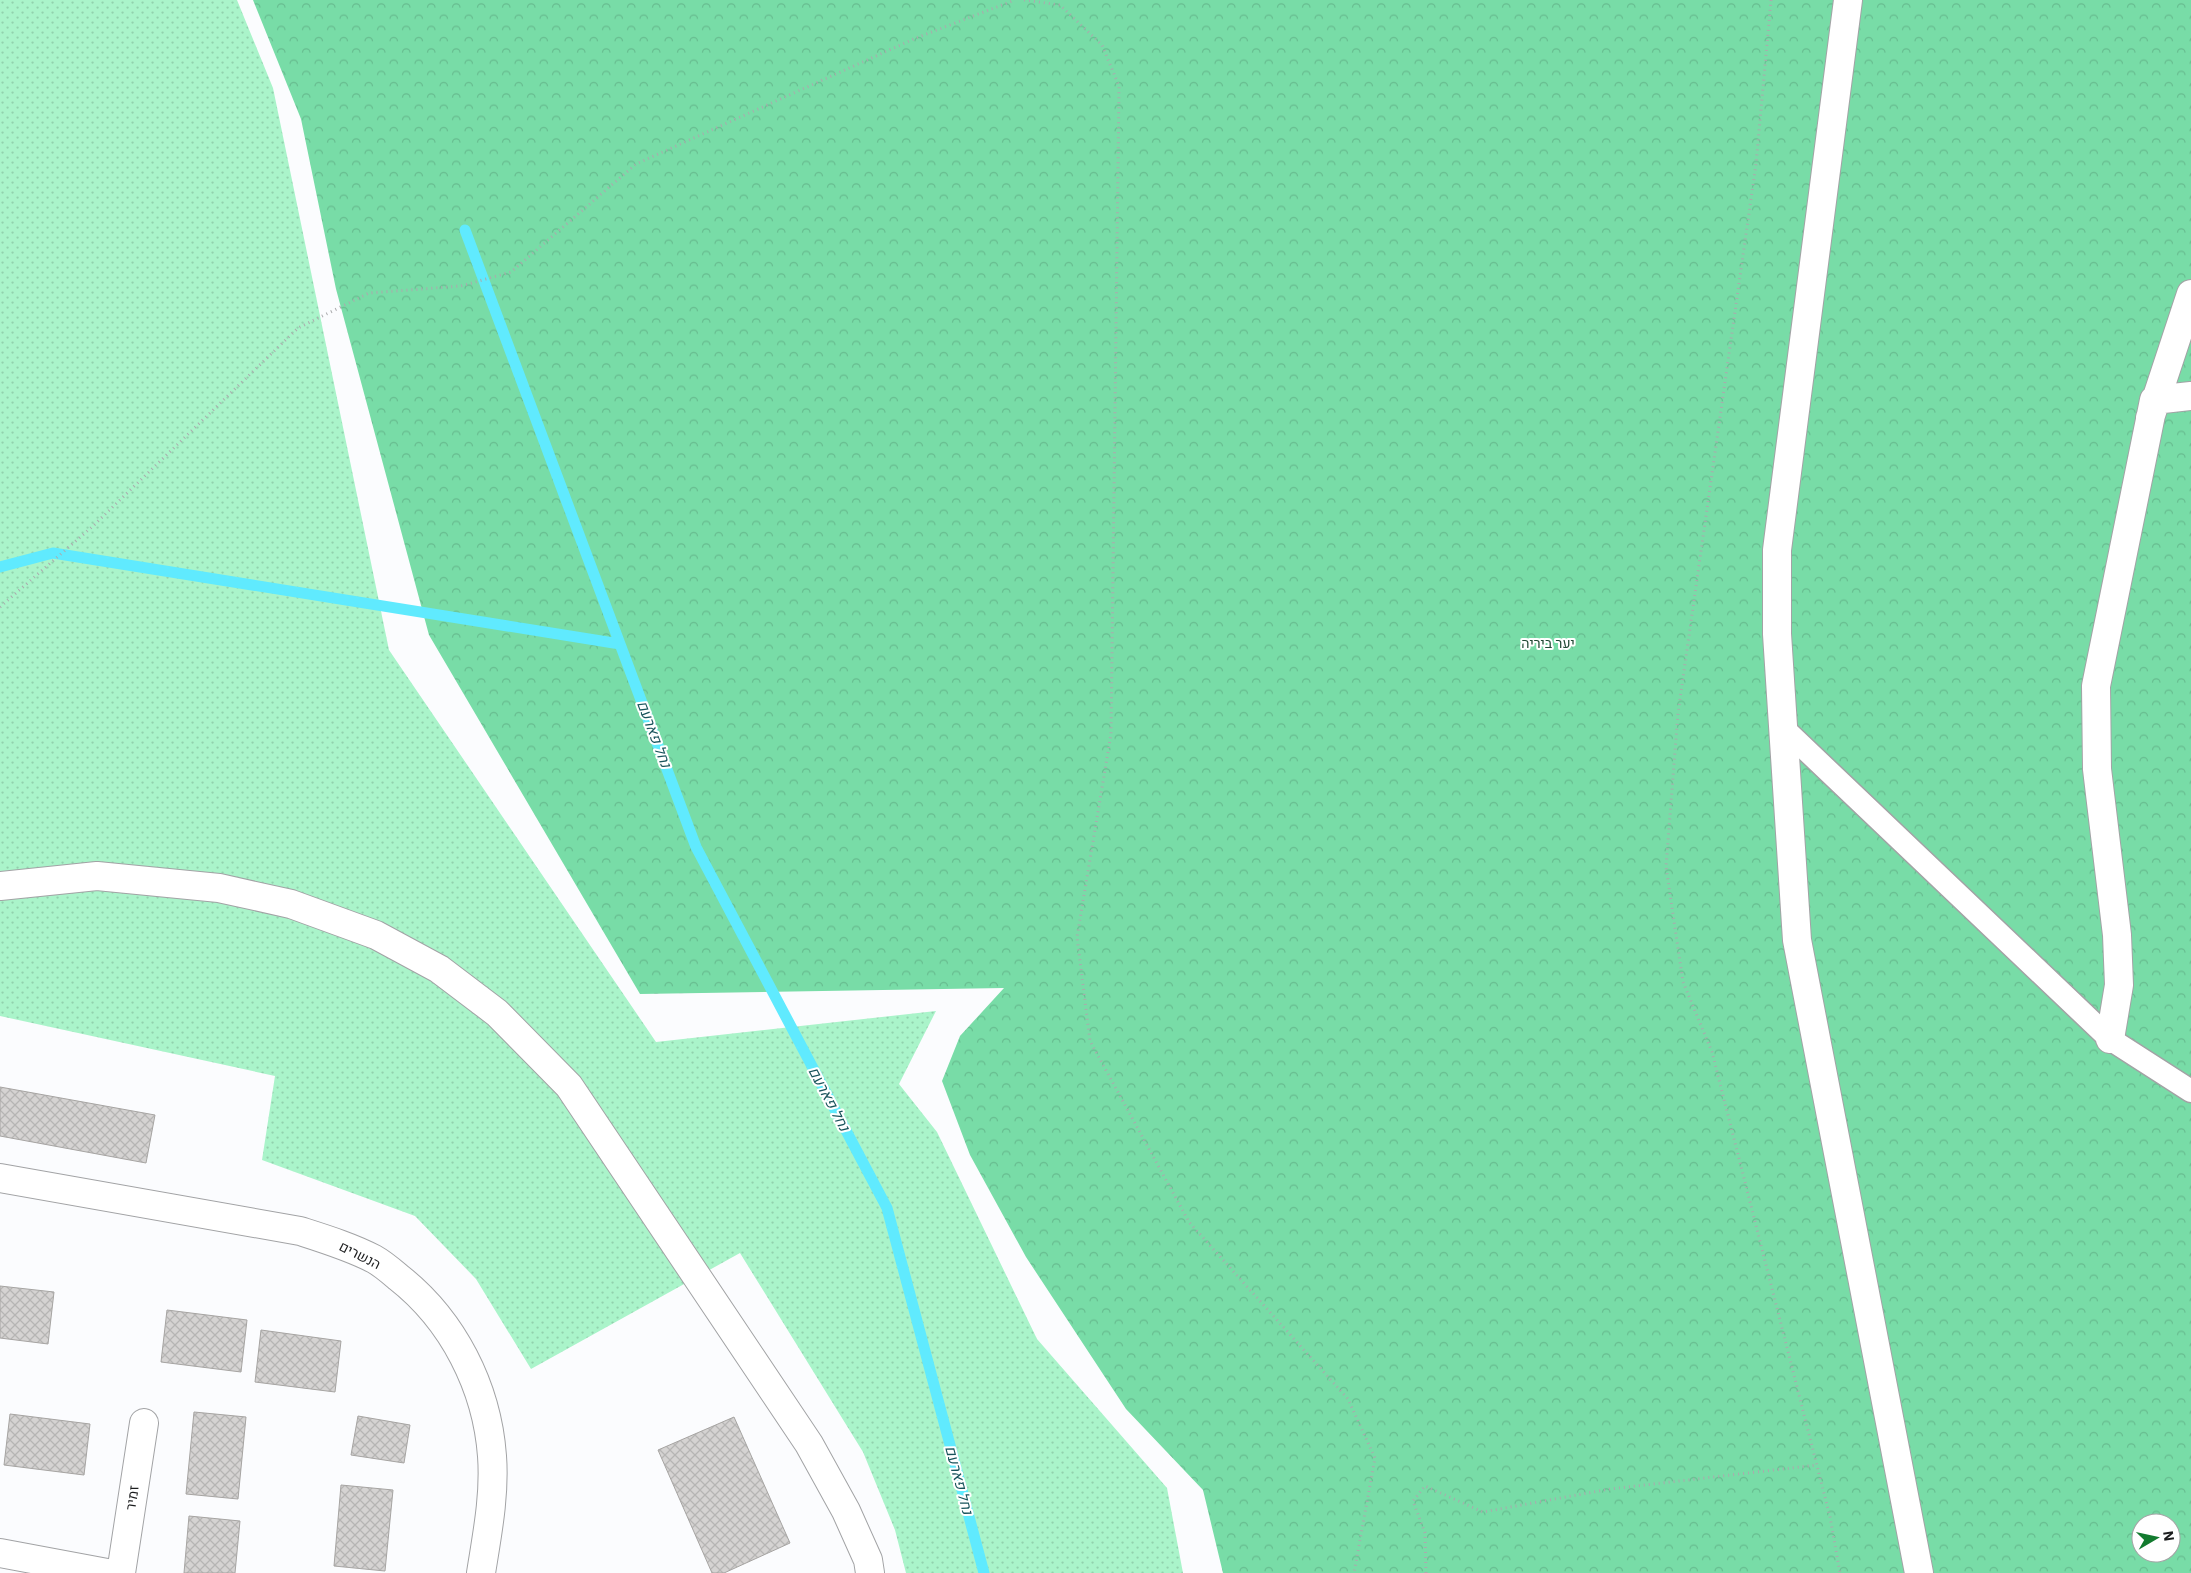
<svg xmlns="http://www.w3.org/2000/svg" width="2191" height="1573" viewBox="0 0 2191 1573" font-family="'IBM Plex Sans',Heebo,sans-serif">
<defs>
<pattern id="grass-dots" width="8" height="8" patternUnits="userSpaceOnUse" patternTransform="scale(1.25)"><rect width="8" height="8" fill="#aaf4ca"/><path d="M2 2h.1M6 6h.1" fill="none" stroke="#92d1ad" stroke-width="1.8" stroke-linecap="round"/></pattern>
<pattern id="forest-crowns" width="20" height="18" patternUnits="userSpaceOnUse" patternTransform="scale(1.25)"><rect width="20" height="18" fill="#78dca7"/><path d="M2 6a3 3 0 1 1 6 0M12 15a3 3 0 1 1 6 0" fill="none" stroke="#67bc8f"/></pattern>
<pattern id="building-cross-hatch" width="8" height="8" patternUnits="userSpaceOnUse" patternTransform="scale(1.25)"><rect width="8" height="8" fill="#d5d3d2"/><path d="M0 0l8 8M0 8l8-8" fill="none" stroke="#b6b5b4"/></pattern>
</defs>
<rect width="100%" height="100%" fill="#fbfcfe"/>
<path fill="url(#grass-dots)" d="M 0,0 L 237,0 L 273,88 L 389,650 L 656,1042 L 936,1011 L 899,1084 L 937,1132 L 1037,1339 L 1167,1488 L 1183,1573 L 906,1573 L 895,1530 L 863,1452 L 740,1253 L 531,1369 L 476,1279 L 415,1216 L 262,1160 L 275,1076 L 0,1016 Z"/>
<path fill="url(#forest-crowns)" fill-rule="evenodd" d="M 253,0 L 2191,0 L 2191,1573 L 1223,1573 L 1203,1490 L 1126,1409 L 1026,1257 L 970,1155 L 942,1081 L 960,1036 L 1004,988 L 640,994 L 429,635 L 336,289 L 301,119 ZM 2141,1523 L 2171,1523 L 2171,1553 L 2141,1553 Z"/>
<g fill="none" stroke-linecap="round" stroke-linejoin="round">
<path stroke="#60eafe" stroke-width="11" d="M 465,230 L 696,847 L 887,1208 L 984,1573
M 0,567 L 53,553 L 620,644"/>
</g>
<path fill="url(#building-cross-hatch)" stroke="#a6a4a2" d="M 0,1087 L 155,1115 L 146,1163 L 0,1136 Z
M 0,1286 L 54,1292 L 48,1344 L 0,1338 Z
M 167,1310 L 247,1320 L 241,1372 L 161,1362 Z
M 261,1330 L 341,1341 L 335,1392 L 255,1382 Z
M 194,1412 L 246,1417 L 238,1499 L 186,1494 Z
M 10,1414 L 90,1424 L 84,1475 L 4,1465 Z
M 358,1416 L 410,1425 L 404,1463 L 351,1455 Z
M 734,1417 L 790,1543 L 724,1573 L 712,1573 L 658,1450 Z
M 341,1485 L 393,1490 L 385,1571 L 334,1566 Z
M 189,1516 L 240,1521 L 235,1573 L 184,1573 Z"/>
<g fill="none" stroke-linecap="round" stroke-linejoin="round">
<g stroke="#a2a3a5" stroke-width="25">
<path id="lane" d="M 1782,727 L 2110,1039 L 2191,1091"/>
</g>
<g stroke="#a2a3a5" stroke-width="30">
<path id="street" d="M 1848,0 L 1777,550 L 1777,634 L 1797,940 L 1919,1573
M 2154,400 L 2191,396
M 2150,418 L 2191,294
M 0,886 L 97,876 L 219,888 L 291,904 L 376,935 L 439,969 L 497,1013 L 569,1086 L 809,1444 L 846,1511 L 868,1560 L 870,1573
M 2110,1039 L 2119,985 L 2117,935 L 2097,769 L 2096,686 L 2154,400
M 0,1553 L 107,1573
M 121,1573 L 144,1423"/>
</g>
<g stroke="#a2a3a5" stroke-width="30">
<path id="secondary" d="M 0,1178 L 300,1231 C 325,1239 351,1247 374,1259 C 383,1264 391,1271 398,1277 C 453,1320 487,1387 492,1456 C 495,1495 487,1535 481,1573"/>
</g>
<path stroke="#aaabad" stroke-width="3" stroke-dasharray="1 4" stroke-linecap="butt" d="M 1024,0 L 1060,5 L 1102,45 L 1119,86 L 1111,734 L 1077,937 L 1090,1041 L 1189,1222 L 1348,1399 L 1375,1458 L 1354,1573
M 1771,0 L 1756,164 L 1678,713 L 1666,867 L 1683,982 L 1712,1052 L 1830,1517 L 1840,1573
M 0,607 L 93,526 L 298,328 L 369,293 L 461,286 L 511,272 L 636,164 L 916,38 L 1015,0
M 1426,1573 L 1425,1533 L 1413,1501 L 1425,1486 L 1483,1512 L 1610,1489 L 1817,1465"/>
<use href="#lane" stroke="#fff" stroke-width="22"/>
<use href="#street" stroke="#fff" stroke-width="28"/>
<use href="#secondary" stroke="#fff" stroke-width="28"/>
</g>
<g text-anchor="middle" stroke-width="4" stroke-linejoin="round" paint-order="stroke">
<g font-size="14" fill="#214a35" stroke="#fff">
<text x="1548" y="648">יער ביריה</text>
</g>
<g font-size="14" fill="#1b1c1d" stroke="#fff">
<text transform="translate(360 1255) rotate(27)" y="5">הנשרים</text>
<text transform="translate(132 1498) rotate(-81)" y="5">זמיר</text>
</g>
<g font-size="15" font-style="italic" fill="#19545c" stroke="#fff">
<text transform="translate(654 734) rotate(69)" y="5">נחל פארעם</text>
<text transform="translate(829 1099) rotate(62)" y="5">נחל פארעם</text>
<text transform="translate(959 1480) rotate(75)" y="5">נחל פארעם</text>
</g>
</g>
<g transform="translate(2156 1538) rotate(81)"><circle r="24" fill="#ffffff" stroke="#a4a4a5"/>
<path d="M0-4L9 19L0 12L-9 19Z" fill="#137b2f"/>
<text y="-8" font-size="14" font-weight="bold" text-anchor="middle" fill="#1b1c1d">N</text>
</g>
</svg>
